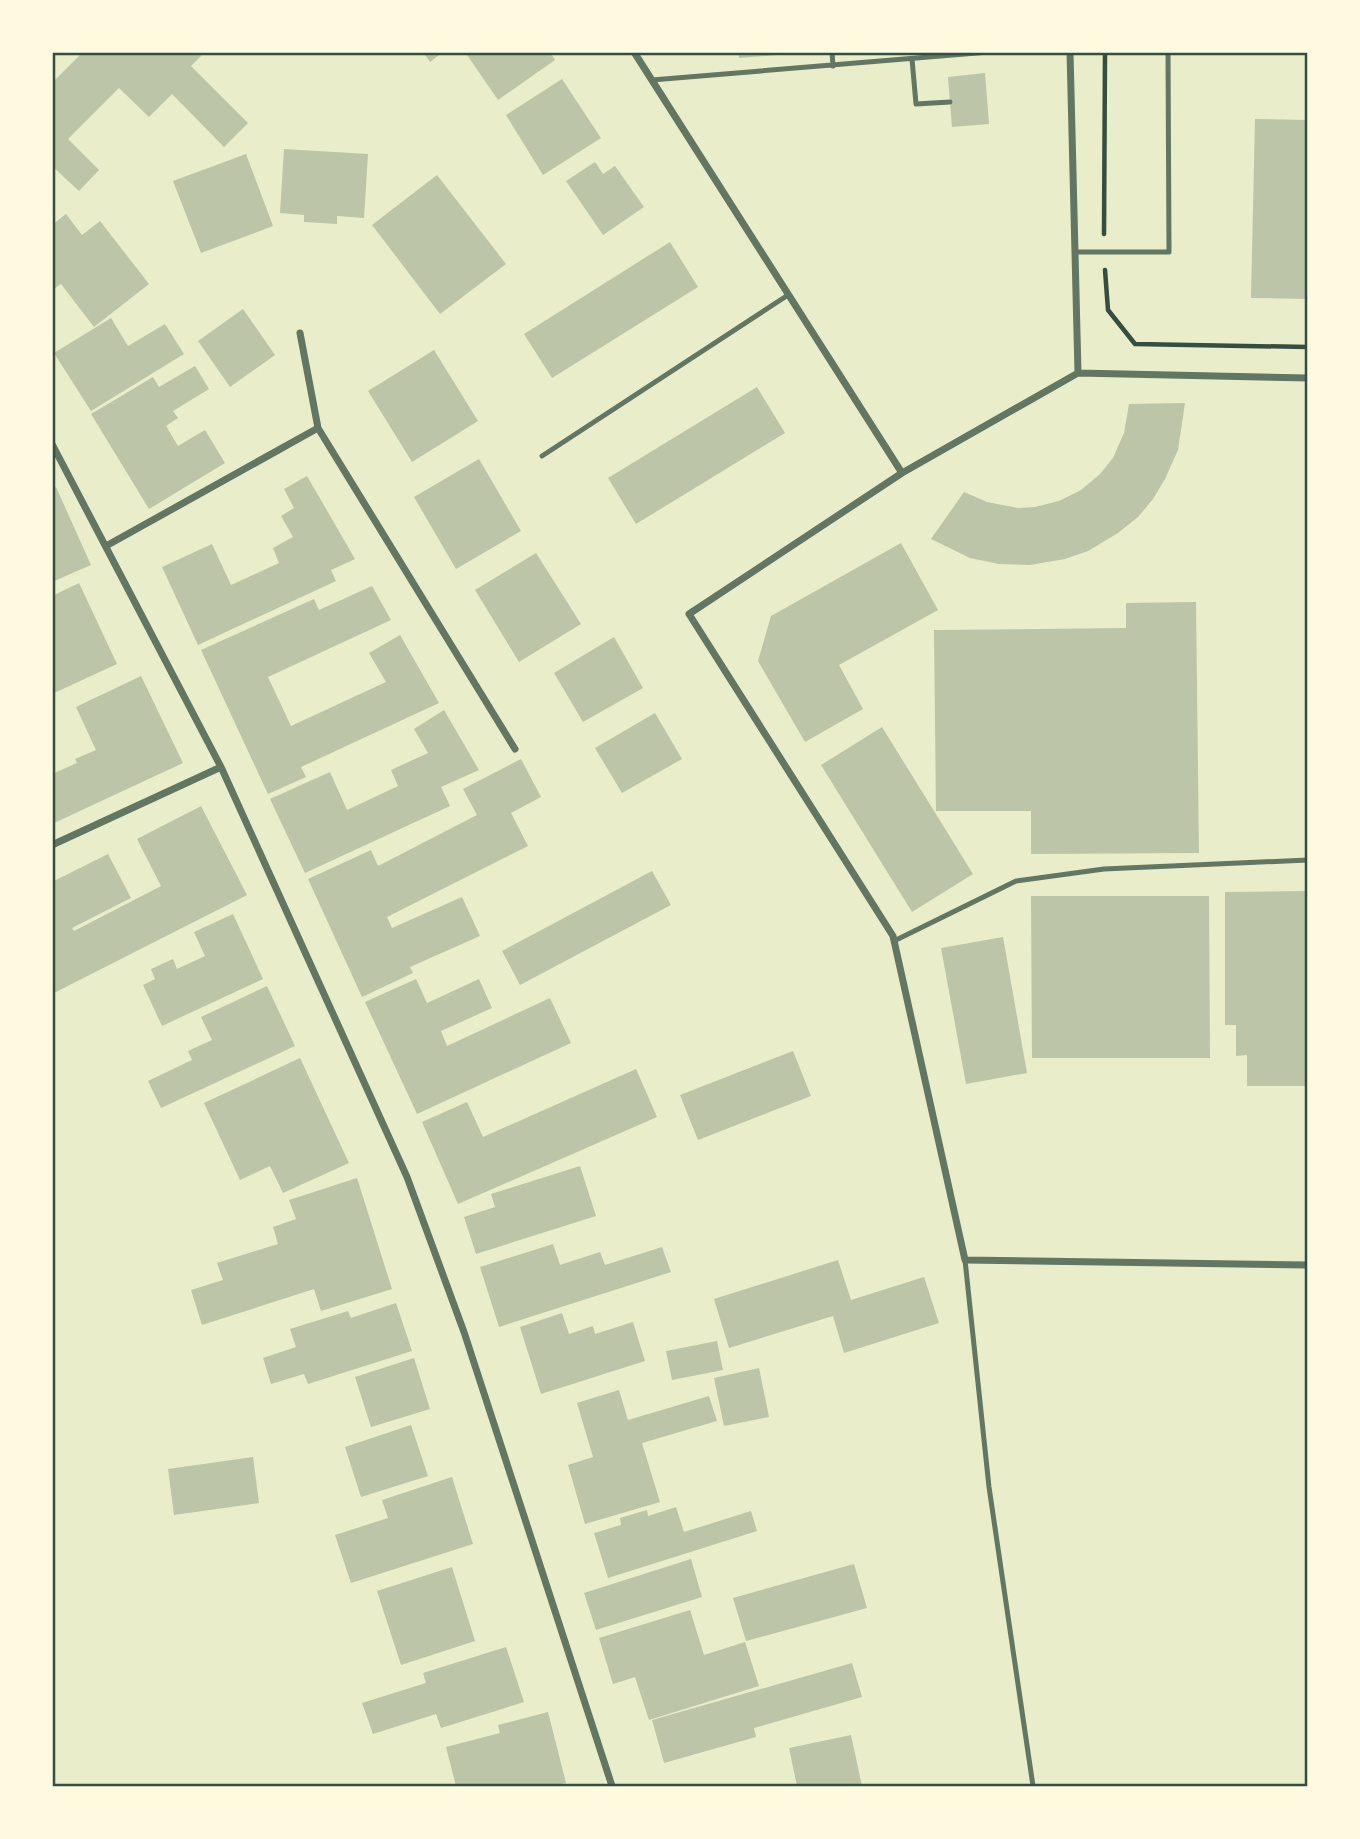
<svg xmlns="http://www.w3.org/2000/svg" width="1360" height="1839" viewBox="0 0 1360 1839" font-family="Arial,sans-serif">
<rect width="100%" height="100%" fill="#e9edc9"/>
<path fill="#bcc5a7" d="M 83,52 L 198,52 L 201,56 L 191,66 L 248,123 L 224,147 L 172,94 L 149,117 L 119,88 L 68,139 L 99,170 L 79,191 L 52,166 L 52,83 Z
M 423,52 L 443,52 L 430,62 Z
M 465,52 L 550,52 L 555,60 L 498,100 Z
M 739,52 L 790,52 L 790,54 L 739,58 Z
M 985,73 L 989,124 L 952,127 L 948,77 Z
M 562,79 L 601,138 L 543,175 L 506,115 Z
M 1255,119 L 1308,120 L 1308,299 L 1251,298 Z
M 284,149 L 368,154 L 364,218 L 337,216 L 337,224 L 304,222 L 304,215 L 280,213 Z
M 246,154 L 273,226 L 201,253 L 173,181 Z
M 595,162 L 603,174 L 615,166 L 644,207 L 603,235 L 566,181 Z
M 437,175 L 506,264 L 440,314 L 372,225 Z
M 66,214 L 82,235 L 100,221 L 149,284 L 94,327 L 61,284 L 52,290 L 52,225 Z
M 670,242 L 698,287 L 552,378 L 524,334 Z
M 243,309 L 275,355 L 230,387 L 198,341 Z
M 111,318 L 128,346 L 165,324 L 184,354 L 91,411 L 54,353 Z
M 434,350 L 478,421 L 412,462 L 368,391 Z
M 195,366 L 209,389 L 173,411 L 178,418 L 166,426 L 178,446 L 205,430 L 225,463 L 149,509 L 91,414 L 153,377 L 159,387 Z
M 757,387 L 785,433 L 636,524 L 608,478 Z
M 1185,403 L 1178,450 L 1165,479 L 1153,499 L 1138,517 L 1118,533 L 1088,551 L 1065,559 L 1030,565 L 999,564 L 970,558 L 931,539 L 964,492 L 987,502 L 1018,508 L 1035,507 L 1059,501 L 1081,490 L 1100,474 L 1113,458 L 1124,433 L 1129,404 Z
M 479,459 L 521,531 L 456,569 L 414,497 Z
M 307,476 L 355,559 L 331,570 L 336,581 L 198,645 L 162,567 L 212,544 L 231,585 L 279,563 L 273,548 L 293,537 L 281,516 L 294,508 L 284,489 Z
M 56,487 L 91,565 L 52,582 L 52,489 Z
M 901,543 L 938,610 L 839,665 L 863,709 L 805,742 L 758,661 L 771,616 Z
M 536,553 L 581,624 L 519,662 L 475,590 Z
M 79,583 L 117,664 L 52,694 L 52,596 Z
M 372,586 L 391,620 L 268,677 L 291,726 L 386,682 L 369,653 L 400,635 L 439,703 L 301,767 L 306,777 L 268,794 L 201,650 L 314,599 L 319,610 Z
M 1196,602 L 1199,853 L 1031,854 L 1031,811 L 936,811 L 934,630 L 1126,628 L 1126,603 Z
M 614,637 L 643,688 L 583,722 L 554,673 Z
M 141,676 L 183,763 L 52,824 L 52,774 L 77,763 L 75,759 L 96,750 L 76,707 Z
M 444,710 L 479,770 L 441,787 L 450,806 L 305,873 L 270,799 L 330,772 L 347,810 L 398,786 L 391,770 L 428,753 L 414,729 Z
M 655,713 L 682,759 L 622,793 L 595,748 Z
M 882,727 L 973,874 L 912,912 L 821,765 Z
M 521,759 L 541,797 L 511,813 L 528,846 L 387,917 L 392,928 L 462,897 L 480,936 L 410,967 L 413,973 L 362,997 L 308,879 L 371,850 L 378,866 L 477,815 L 463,789 Z
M 201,806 L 247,895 L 52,994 L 52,882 L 108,854 L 131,898 L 72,928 L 74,931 L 161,886 L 137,839 Z
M 652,871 L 671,905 L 520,985 L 502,951 Z
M 1306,891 L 1308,1086 L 1247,1086 L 1247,1055 L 1236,1056 L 1236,1025 L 1225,1025 L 1225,892 Z
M 1031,896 L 1209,896 L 1210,1058 L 1032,1058 Z
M 233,914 L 263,979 L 162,1026 L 143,985 L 155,979 L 151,969 L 173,959 L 177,969 L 205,956 L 194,932 Z
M 1003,937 L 1027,1073 L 966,1084 L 941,948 Z
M 416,979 L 427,1003 L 479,979 L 492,1008 L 441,1031 L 447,1046 L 550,998 L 571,1043 L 417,1114 L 365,1002 Z
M 267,986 L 295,1046 L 161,1108 L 148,1081 L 192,1060 L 188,1051 L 212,1040 L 201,1017 Z
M 793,1051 L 811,1096 L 698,1140 L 680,1095 Z
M 300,1058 L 349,1163 L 283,1193 L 270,1166 L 240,1180 L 204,1103 Z
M 636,1069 L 657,1117 L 458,1204 L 422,1122 L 467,1102 L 483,1137 Z
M 580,1166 L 596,1216 L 476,1254 L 464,1217 L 495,1207 L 491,1194 Z
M 357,1178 L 392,1289 L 321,1311 L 314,1289 L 202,1325 L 191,1290 L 223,1280 L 217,1263 L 278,1244 L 273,1227 L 296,1219 L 289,1200 Z
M 553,1244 L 560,1265 L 600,1252 L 605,1265 L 662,1247 L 671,1272 L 499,1327 L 480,1267 Z
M 838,1260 L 851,1300 L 924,1277 L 939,1323 L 844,1353 L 833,1316 L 729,1348 L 714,1299 Z
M 396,1303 L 412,1351 L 308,1384 L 304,1374 L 271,1384 L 263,1358 L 296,1347 L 290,1329 L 348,1311 L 351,1318 Z
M 562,1313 L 569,1334 L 593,1326 L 595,1334 L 633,1322 L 645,1361 L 541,1394 L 520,1327 Z
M 717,1341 L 723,1370 L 672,1380 L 666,1351 Z
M 414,1358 L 430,1409 L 371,1427 L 355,1377 Z
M 759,1368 L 769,1417 L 724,1426 L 714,1378 Z
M 619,1390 L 628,1420 L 709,1396 L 717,1421 L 642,1443 L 660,1502 L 585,1524 L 568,1465 L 593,1457 L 577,1403 Z
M 411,1425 L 428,1476 L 361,1497 L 345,1447 Z
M 253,1457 L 259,1503 L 174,1515 L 168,1469 Z
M 452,1477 L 473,1544 L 351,1583 L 335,1535 L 388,1518 L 382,1500 Z
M 676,1507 L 684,1532 L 751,1511 L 757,1531 L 608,1578 L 594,1533 L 621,1525 L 620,1518 L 647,1510 L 648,1516 Z
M 691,1559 L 702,1597 L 596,1630 L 584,1593 Z
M 854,1564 L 867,1608 L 746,1641 L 733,1598 Z
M 452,1567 L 475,1641 L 401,1665 L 377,1591 Z
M 690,1610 L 704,1655 L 745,1642 L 759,1686 L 649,1720 L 635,1677 L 613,1684 L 599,1638 Z
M 506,1647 L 524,1702 L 441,1728 L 436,1714 L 373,1734 L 362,1703 L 426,1683 L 423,1673 Z
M 852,1663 L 862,1697 L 754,1728 L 756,1737 L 664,1763 L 652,1720 Z
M 548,1712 L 566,1783 L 550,1786 L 456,1786 L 446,1747 L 500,1733 L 498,1725 Z
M 851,1735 L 862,1786 L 797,1786 L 789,1748 Z"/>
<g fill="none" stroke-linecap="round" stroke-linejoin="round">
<path stroke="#344e41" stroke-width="4.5" d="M 1104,234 L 1105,52
M 1105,270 L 1108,310 L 1135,344 L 1308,347"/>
<path stroke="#617663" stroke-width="5" d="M 832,52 L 833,66
M 912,59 L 916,104 L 950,102
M 652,80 L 989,52
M 1075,252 L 1169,252 L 1168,52
M 542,456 L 788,295
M 894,941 L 1016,881 L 1104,869 L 1308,860
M 965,1260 L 989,1487 L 1033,1786"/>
<path stroke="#617663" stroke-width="7" d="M 634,52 L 902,473
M 1070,52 L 1078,373
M 300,333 L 318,428 L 515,749
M 1308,378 L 1078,373 L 902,473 L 689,614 L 893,936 L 965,1260 L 1308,1265
M 52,444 L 221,767 L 407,1177 L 464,1332 L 612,1786
M 106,546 L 318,428
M 52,845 L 221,767"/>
</g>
<rect width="1360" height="1839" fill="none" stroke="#fefae0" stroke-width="108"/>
<rect x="54" y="54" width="1252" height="1731" fill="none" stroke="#344e41" stroke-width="2.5"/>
</svg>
